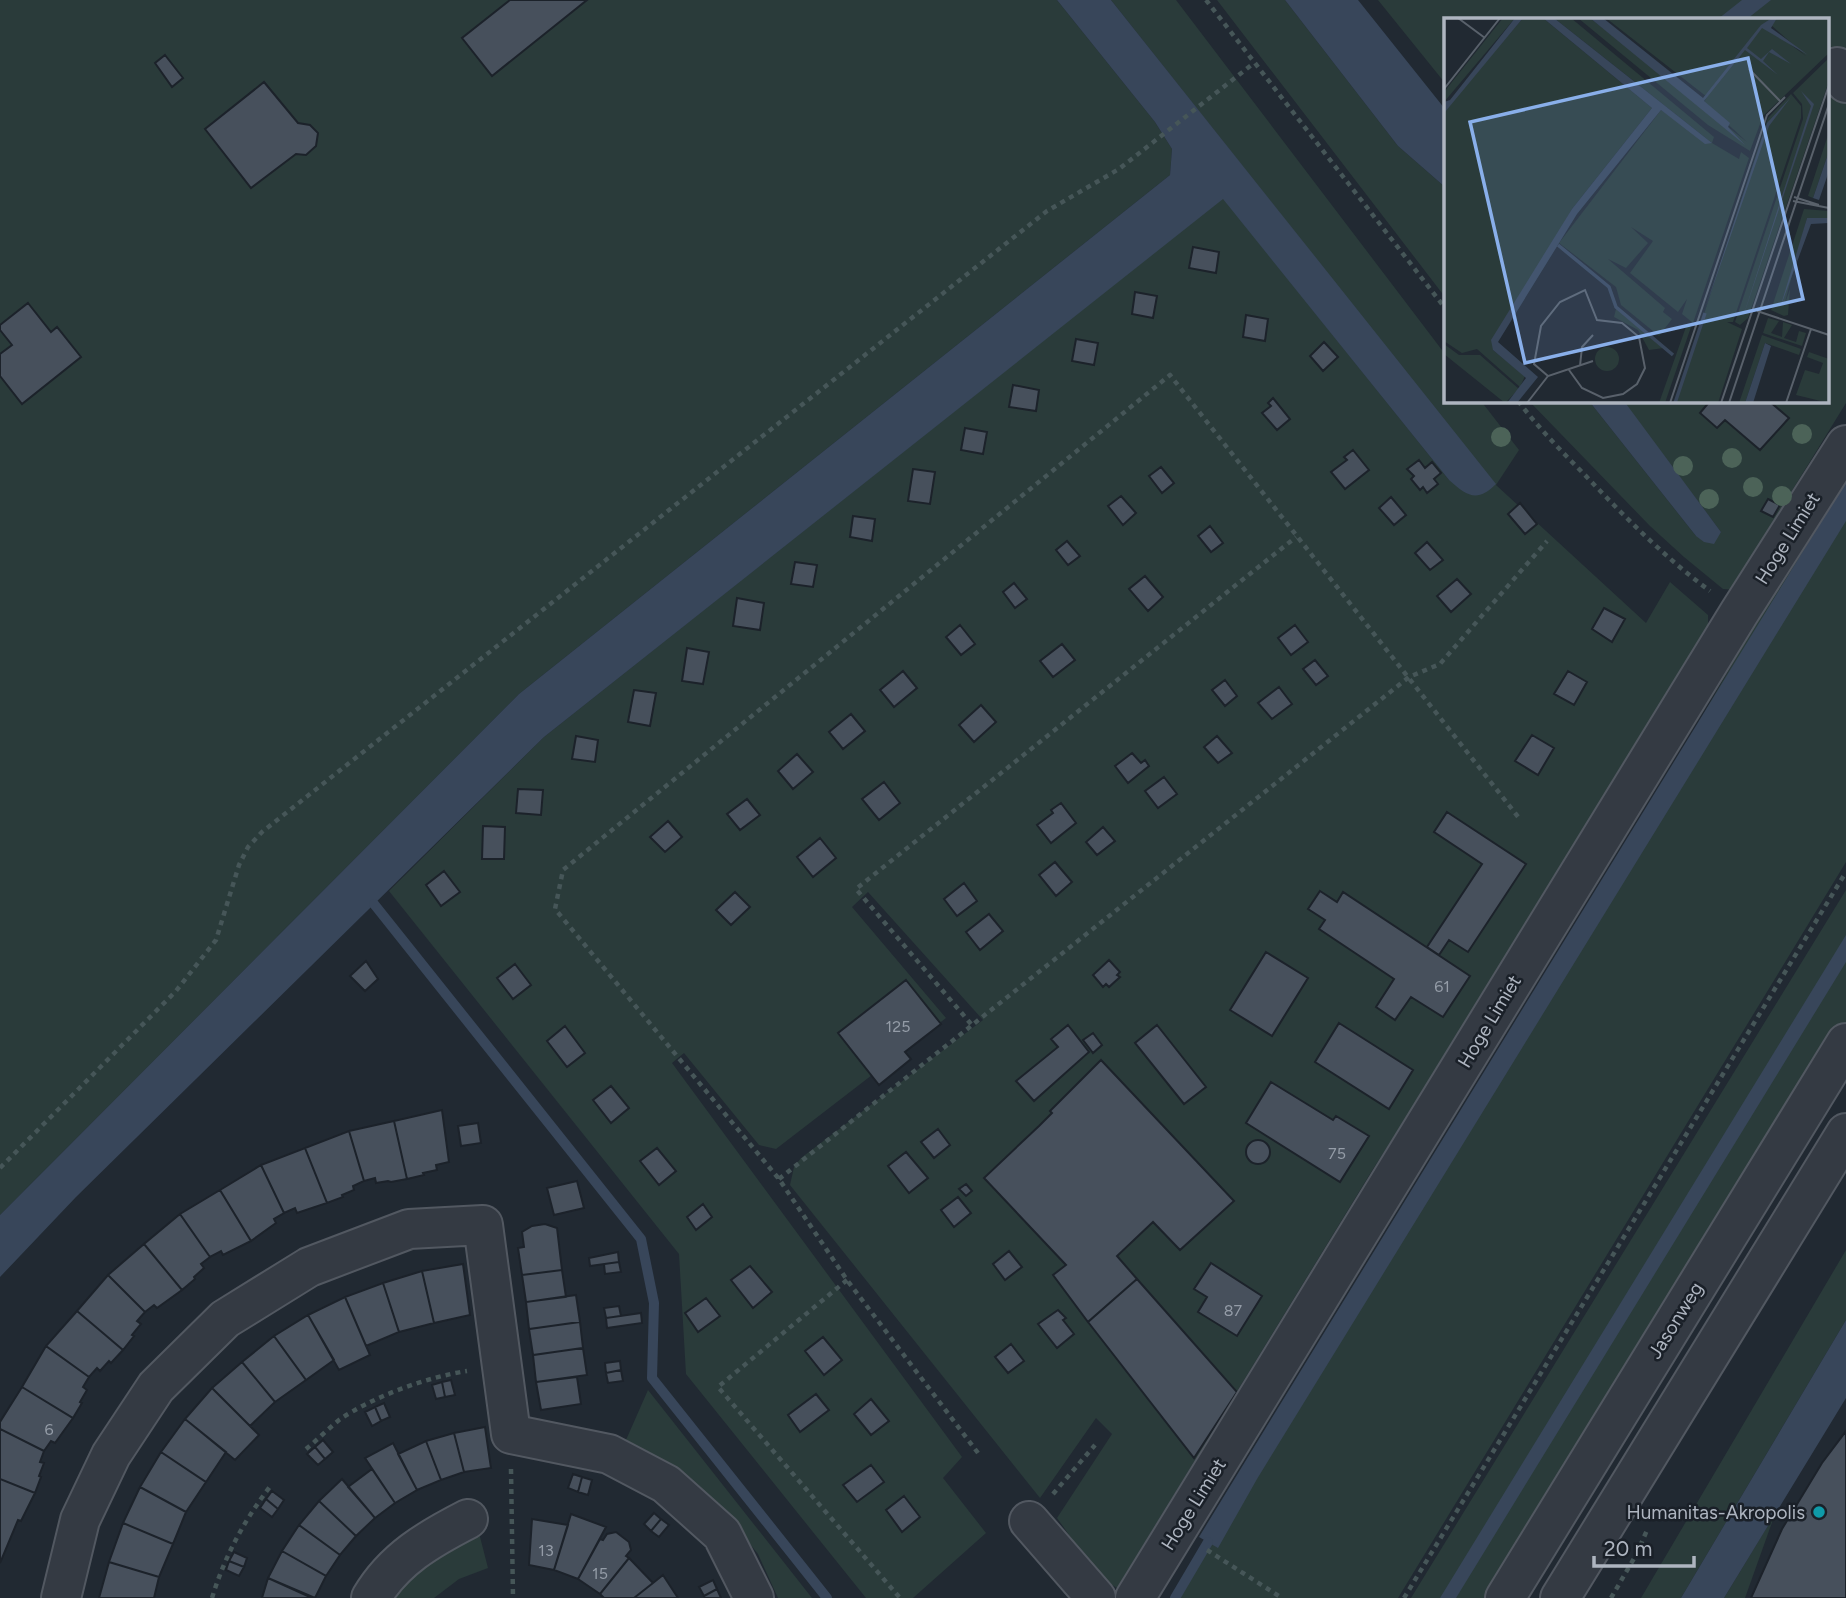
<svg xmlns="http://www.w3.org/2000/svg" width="1846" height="1598" viewBox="0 0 1846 1598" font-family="Figtree,sans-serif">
<rect width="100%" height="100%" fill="#212932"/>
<path fill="#2a3b3a" d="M 0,0 L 1057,0 L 1155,122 L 1172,149 L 1170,175 L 519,694 L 0,1215 Z
M 1111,0 L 1176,0 L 1445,354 L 1445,401 L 1481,401 L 1519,450 L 1496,485 L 1646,623 L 1670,582 L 1708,615 L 1708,628 L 1573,861 L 1373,1169 L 1117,1588 C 1091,1573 1075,1542 1057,1518 L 1112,1434 L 1096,1418 L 1040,1498 L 790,1185 L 794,1167 L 801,1158 L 983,1020 L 868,892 L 852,907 L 946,1018 L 776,1149 L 759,1145 L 684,1053 L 672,1063 L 962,1457 L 943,1478 L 986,1533 L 913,1598 L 866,1598 L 686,1374 L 679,1254 L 389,891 L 544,737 L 1223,198 L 1449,480 L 1495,485 Z
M 1217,0 L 1285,0 L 1398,146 L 1445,187 L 1445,297 Z
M 1378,0 L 1846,0 L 1846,403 L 1793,489 L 1773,536 L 1738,590 L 1723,589 L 1684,557 L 1650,526 L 1529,401 L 1589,401 L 1696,536 L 1721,532 L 1623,402 L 1827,401 L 1827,19 L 1445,19 L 1445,83 Z
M 1846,467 L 1846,862 L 1398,1598 L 1172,1598 L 1535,1006 Z
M 1846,890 L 1846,1026 L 1495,1598 L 1411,1598 Z
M 1846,1250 L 1846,1320 L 1681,1598 L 1641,1598 Z
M 648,1390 L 812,1598 L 778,1598 L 758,1554 L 718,1504 L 675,1466 L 626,1440 Z
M 1775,1514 L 1745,1598 L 1724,1598 Z
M 479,1533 L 488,1568 L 459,1579 L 434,1598 L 384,1598 L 421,1558 Z"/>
<path fill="#38465a" d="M 1057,0 L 1111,0 L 1496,484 C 1477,503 1467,496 1449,480 L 1223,199 L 544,737 L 76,1197 L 0,1277 L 0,1215 L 519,694 L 1170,175 L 1172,149 L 1155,122 Z
M 1285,0 L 1358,0 L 1445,109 L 1445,187 L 1398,146 Z
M 1742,0 L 1771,0 L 1747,19 L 1718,19 Z
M 1589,401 L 1624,401 L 1721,532 L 1714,544 L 1704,542 L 1696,536 Z
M 1846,481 L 1846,521 L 1257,1479 L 1218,1548 L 1199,1537 Z
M 1846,935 L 1846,962 L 1456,1598 L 1440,1598 Z
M 1846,1320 L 1846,1398 L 1724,1598 L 1681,1598 Z"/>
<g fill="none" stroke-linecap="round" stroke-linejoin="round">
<path stroke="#38465a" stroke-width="10" d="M 374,904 L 641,1239 L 654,1303 L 652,1378 L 827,1598
M 1175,1598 L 1208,1542"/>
</g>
<path fill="#47505c" stroke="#1c222a" stroke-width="2" d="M 510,0 L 587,0 L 492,76 L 462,38 Z
M 165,55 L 183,78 L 172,87 L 155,63 Z
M 264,82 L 298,123 L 310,125 L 318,133 L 316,146 L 306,155 L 296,154 L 251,188 L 205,129 Z
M 1193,247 L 1219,252 L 1216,273 L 1189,268 Z
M 1135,292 L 1157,296 L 1153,318 L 1132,314 Z
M 28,303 L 51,332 L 57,327 L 81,357 L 22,404 L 0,376 L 0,354 L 12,345 L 0,330 L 0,325 Z
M 1246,315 L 1268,319 L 1265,341 L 1243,337 Z
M 1076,339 L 1098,343 L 1094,365 L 1072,361 Z
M 1324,342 L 1338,357 L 1323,371 L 1310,356 Z
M 1013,385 L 1039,390 L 1036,411 L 1009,407 Z
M 1273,398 L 1290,419 L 1277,430 L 1262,413 L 1271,406 L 1268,403 Z
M 1710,401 L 1769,401 L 1789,418 L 1760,450 L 1725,420 L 1717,428 L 1700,413 Z
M 965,428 L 987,432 L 983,454 L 961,450 Z
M 1353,450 L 1369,470 L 1345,489 L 1331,472 L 1347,460 L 1344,457 Z
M 1419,460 L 1425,468 L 1432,462 L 1441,473 L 1434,479 L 1438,484 L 1427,493 L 1423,487 L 1420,490 L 1411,479 L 1414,476 L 1407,469 Z
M 1161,467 L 1174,483 L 1162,493 L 1149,476 Z
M 913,469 L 935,472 L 930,504 L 908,501 Z
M 1121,496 L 1136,513 L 1123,525 L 1108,506 Z
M 1391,497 L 1406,515 L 1394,525 L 1379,508 Z
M 1768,499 L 1780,505 L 1773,517 L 1761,511 Z
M 1520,503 L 1537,524 L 1525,534 L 1508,514 Z
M 853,516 L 875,519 L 872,541 L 850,537 Z
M 1210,526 L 1223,543 L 1211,552 L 1198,536 Z
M 1067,541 L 1080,556 L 1068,565 L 1056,550 Z
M 1427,542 L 1443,560 L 1430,570 L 1415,553 Z
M 795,562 L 817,565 L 813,587 L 791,584 Z
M 1145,576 L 1163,597 L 1148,611 L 1129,589 Z
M 1457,579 L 1471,594 L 1451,612 L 1437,596 Z
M 1014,583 L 1027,599 L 1015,608 L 1003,592 Z
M 737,598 L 764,603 L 760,630 L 733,626 Z
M 1604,608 L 1625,619 L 1612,642 L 1592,629 Z
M 960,625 L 975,644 L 961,655 L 946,637 Z
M 1295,625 L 1308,642 L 1291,655 L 1278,638 Z
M 1062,644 L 1075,660 L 1053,677 L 1040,661 Z
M 687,648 L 709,652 L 703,684 L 682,681 Z
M 1315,660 L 1328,676 L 1316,685 L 1303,669 Z
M 903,671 L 917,688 L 894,707 L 880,690 Z
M 1568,671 L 1587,682 L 1574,705 L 1554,694 Z
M 1225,680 L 1237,696 L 1225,706 L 1212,690 Z
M 1279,687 L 1292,704 L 1272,719 L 1258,703 Z
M 634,690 L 656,693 L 650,726 L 628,722 Z
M 981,705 L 996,722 L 974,742 L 959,725 Z
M 851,714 L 865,731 L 843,749 L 829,732 Z
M 1532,735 L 1554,748 L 1538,775 L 1515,761 Z
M 576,736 L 598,740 L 595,762 L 572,759 Z
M 1217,736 L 1232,753 L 1218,763 L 1204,747 Z
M 1132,753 L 1141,763 L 1145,760 L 1149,766 L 1128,783 L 1115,766 Z
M 797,754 L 813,772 L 793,789 L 778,771 Z
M 1164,777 L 1177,794 L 1158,808 L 1145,791 Z
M 884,782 L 900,803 L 879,820 L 862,799 Z
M 518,789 L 543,790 L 541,815 L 516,813 Z
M 747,799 L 760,815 L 740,830 L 727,814 Z
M 1061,803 L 1076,823 L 1051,843 L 1037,825 L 1053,813 L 1051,810 Z
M 1447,812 L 1526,864 L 1468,952 L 1449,940 L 1439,955 L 1427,947 L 1482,864 L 1434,832 Z
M 668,821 L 682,837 L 665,852 L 650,837 Z
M 483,826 L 505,827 L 504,859 L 482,859 Z
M 1103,827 L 1115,841 L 1097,855 L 1086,842 Z
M 820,838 L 836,858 L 813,877 L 797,857 Z
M 1055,862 L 1072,882 L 1056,896 L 1039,875 Z
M 444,871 L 460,892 L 441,906 L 426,885 Z
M 964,883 L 977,901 L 957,916 L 944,899 Z
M 1320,891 L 1337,902 L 1343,892 L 1470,976 L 1443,1017 L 1411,997 L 1395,1020 L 1376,1007 L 1394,979 L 1319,929 L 1325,920 L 1308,909 Z
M 735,892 L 750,907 L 731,925 L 716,910 Z
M 989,914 L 1003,931 L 980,950 L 966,932 Z
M 1266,952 L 1308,978 L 1272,1036 L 1230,1010 Z
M 1109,960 L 1120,972 L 1117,975 L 1120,977 L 1109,987 L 1106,984 L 1103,987 L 1093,975 Z
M 366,961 L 378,979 L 365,991 L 350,976 Z
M 515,964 L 531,985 L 513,999 L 497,978 Z
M 906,980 L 941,1024 L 905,1052 L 911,1059 L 879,1085 L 838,1033 Z
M 1339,1023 L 1413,1070 L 1389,1109 L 1315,1062 Z
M 1068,1025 L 1089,1052 L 1034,1101 L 1016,1081 L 1058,1047 L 1051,1039 Z
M 1157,1025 L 1206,1087 L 1184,1104 L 1135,1043 Z
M 565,1026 L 585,1053 L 567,1067 L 547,1041 Z
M 1093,1033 L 1102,1045 L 1093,1053 L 1083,1040 Z
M 1101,1060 L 1234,1201 L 1180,1250 L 1153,1222 L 1117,1256 L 1137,1279 L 1088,1322 L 1053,1275 L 1066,1265 L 984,1178 L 1039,1126 L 1052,1113 L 1050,1111 Z
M 1271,1082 L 1333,1120 L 1336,1116 L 1369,1136 L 1340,1182 L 1246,1123 Z
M 611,1086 L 629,1108 L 611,1123 L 593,1100 Z
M 442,1110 L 449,1162 L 436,1165 L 437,1170 L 423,1173 L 424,1175 L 407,1179 L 394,1121 Z
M 394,1121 L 407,1179 L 391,1182 L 388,1181 L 376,1183 L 375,1178 L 364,1181 L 349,1131 Z
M 478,1123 L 481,1143 L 461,1146 L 458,1126 Z
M 938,1129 L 950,1145 L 934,1158 L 921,1142 Z
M 349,1131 L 364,1181 L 353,1186 L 354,1190 L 342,1195 L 343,1197 L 327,1203 L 305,1148 Z
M1246 1152a12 12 0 1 1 24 0a12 12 0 1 1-24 0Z
M 305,1148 L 327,1203 L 297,1213 L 295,1208 L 284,1213 L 261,1165 Z
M 657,1148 L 676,1171 L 659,1185 L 640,1161 Z
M 906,1152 L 928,1178 L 909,1193 L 888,1166 Z
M 261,1165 L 284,1213 L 274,1219 L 276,1223 L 251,1241 L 220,1190 Z
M 577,1181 L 584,1208 L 554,1215 L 547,1188 Z
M 966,1184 L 972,1191 L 966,1196 L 959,1189 Z
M 220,1190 L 251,1241 L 223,1255 L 221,1251 L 210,1257 L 180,1214 Z
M 958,1197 L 971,1213 L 954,1227 L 941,1210 Z
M 703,1204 L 712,1217 L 696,1230 L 687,1217 Z
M 180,1214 L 210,1257 L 201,1264 L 204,1268 L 194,1277 L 195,1279 L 182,1290 L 144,1244 Z
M 545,1224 L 557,1228 L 562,1270 L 522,1275 L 518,1248 L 524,1247 L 522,1232 L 532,1226 Z
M 144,1244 L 182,1290 L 157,1308 L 154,1305 L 145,1312 L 108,1275 Z
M 1009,1251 L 1022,1267 L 1005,1280 L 993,1264 Z
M 618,1252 L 619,1262 L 590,1266 L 589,1258 Z
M 619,1262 L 621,1272 L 605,1274 L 604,1264 Z
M 1211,1263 L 1262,1296 L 1237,1336 L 1198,1312 L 1207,1297 L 1194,1289 Z
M 463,1264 L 470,1315 L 434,1323 L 422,1271 Z
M 750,1266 L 772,1292 L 753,1308 L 731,1280 Z
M 562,1270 L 566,1297 L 526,1302 L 522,1275 Z
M 422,1271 L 434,1323 L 399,1332 L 383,1283 Z
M 108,1275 L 145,1312 L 137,1321 L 141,1324 L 132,1335 L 134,1336 L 123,1350 L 77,1311 Z
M 1137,1279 L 1237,1392 L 1194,1458 L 1088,1322 Z
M 383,1283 L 399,1332 L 366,1346 L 345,1297 Z
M 576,1295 L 580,1322 L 529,1329 L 526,1302 Z
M 345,1297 L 370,1355 L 339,1370 L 308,1315 Z
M 706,1298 L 720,1316 L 698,1332 L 685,1313 Z
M 619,1306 L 621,1316 L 606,1318 L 604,1308 Z
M 1058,1310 L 1066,1318 L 1063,1320 L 1074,1334 L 1057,1348 L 1038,1324 Z
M 77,1311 L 123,1350 L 111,1363 L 109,1361 L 100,1371 L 97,1368 L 89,1377 L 46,1346 Z
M 641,1313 L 642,1323 L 607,1328 L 606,1318 Z
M 308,1315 L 334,1360 L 306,1380 L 274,1336 Z
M 580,1322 L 583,1348 L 533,1355 L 529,1329 Z
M 274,1336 L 306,1380 L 275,1402 L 242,1362 Z
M 823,1337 L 842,1360 L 824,1375 L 805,1351 Z
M 1011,1344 L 1024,1361 L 1008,1373 L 995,1357 Z
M 46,1346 L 89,1377 L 83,1387 L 87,1390 L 80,1402 L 82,1403 L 73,1418 L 22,1387 Z
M 583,1348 L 587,1375 L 536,1382 L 533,1355 Z
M 620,1361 L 621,1370 L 606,1373 L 605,1363 Z
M 242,1362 L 275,1402 L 250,1426 L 212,1388 Z
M 621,1370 L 623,1381 L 608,1383 L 606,1373 Z
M 577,1377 L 581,1404 L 541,1410 L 536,1382 Z
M 451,1380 L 455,1395 L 445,1397 L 442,1382 Z
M 442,1382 L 445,1397 L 436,1399 L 432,1385 Z
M 22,1387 L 73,1418 L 55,1443 L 51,1441 L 44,1451 L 0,1429 L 0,1422 Z
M 212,1388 L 259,1435 L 235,1460 L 185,1419 Z
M 816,1394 L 829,1410 L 800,1432 L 788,1415 Z
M 871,1399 L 889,1421 L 871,1435 L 854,1414 Z
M 384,1403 L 390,1417 L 381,1421 L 375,1407 Z
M 375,1407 L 381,1421 L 372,1426 L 365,1412 Z
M 185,1419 L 226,1452 L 206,1482 L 161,1452 Z
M 485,1427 L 491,1468 L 464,1472 L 454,1433 Z
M 0,1429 L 44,1451 L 40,1462 L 44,1463 L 39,1476 L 41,1477 L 35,1493 L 0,1479 Z
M 1846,1431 L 1846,1598 L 1751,1598 L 1782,1529 L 1822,1463 Z
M 454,1433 L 464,1472 L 441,1480 L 426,1441 Z
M 323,1440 L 333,1452 L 325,1459 L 315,1447 Z
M 426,1441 L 441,1480 L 417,1490 L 398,1454 Z
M 393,1443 L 417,1490 L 395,1503 L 365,1458 Z
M 315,1447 L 325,1459 L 318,1465 L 307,1454 Z
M 161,1452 L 206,1482 L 186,1512 L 140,1487 Z
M 871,1465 L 884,1482 L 857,1502 L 843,1485 Z
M 372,1469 L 395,1503 L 375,1518 L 348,1487 Z
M 573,1474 L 582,1477 L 578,1492 L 568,1488 Z
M 582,1477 L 592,1480 L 588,1495 L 578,1492 Z
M 0,1479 L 35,1493 L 21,1521 L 18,1520 L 0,1563 Z
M 342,1479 L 375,1518 L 356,1536 L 319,1501 Z
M 140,1487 L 186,1512 L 173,1544 L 123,1523 Z
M 272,1491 L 284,1500 L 278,1509 L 266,1499 Z
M 904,1496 L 920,1517 L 902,1532 L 886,1510 Z
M 266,1499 L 278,1509 L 272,1517 L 260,1508 Z
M 319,1501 L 356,1536 L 340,1555 L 299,1525 Z
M 654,1513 L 661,1519 L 651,1531 L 644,1524 Z
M 571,1514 L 606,1527 L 578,1579 L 554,1570 Z
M 532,1519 L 568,1525 L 554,1570 L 529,1565 Z
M 661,1519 L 669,1525 L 659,1537 L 651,1531 Z
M 123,1523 L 173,1544 L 159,1577 L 109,1562 Z
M 299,1525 L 340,1555 L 326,1576 L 282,1551 Z
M 616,1532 L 629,1542 L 631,1550 L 626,1556 L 629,1558 L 600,1594 L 578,1579 L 600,1539 L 603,1540 L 607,1534 Z
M 282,1551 L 326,1576 L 315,1598 L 268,1578 Z
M 234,1552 L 247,1558 L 244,1567 L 229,1561 Z
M 629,1558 L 653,1583 L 634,1598 L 604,1598 L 600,1594 Z
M 229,1561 L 244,1567 L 239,1576 L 226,1570 Z
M 109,1562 L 159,1577 L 154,1598 L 99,1598 Z
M 663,1575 L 678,1598 L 634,1598 L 653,1583 Z
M 268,1578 L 312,1598 L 262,1598 Z
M 713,1580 L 717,1589 L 704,1596 L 699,1587 Z
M 717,1589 L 721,1598 L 705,1598 L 704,1596 Z"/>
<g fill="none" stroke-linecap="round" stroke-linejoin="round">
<g stroke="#525861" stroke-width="42">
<path id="minor" d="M 1837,67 L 1846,83
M 1029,1521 L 1096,1598
M 61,1598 L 80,1520 L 111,1455 L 156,1387 L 225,1319 L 309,1267 L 409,1229 L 483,1225 L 511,1434 L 609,1454 L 666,1484 L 722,1534 L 754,1598
M 371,1598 C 394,1559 429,1539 468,1519
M 1135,1598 L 1739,613 L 1846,445
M 1505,1598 L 1846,1043
M 1560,1598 L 1846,1133"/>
</g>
<path stroke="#465658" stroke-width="4.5" stroke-dasharray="5 5" stroke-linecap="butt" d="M 1206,0 L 1445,308
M 1518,401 C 1538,427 1560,450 1583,473 C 1623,515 1664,557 1710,591
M 971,1024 L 856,889 L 1296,537
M 0,1168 L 176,991 L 216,940 L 239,865 L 248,847 L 262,832 L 1047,211 L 1119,169 L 1254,63
M 779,1179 L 1409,677 L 1440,664 L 1547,541
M 847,1280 L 718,1387 L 900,1598
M 306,1449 C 317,1440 328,1429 339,1420 C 372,1397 427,1377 467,1371
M 978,1453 L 847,1280 L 779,1179 L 555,909 L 563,870 L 1170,375 L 1519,818
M 511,1469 L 513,1598
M 1053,1494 L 1095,1445
M 1207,1550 L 1282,1598
M 212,1598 C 225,1555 245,1519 272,1484
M 1404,1598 L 1846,872
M 1611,1598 L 1636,1555 L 1648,1528"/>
<use href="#minor" stroke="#343a43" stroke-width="38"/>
</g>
<g fill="#4c6358">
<circle cx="1802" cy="434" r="10"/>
<circle cx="1501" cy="437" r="10"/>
<circle cx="1732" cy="458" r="10"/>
<circle cx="1683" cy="466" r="10"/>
<circle cx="1753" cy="487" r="10"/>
<circle cx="1782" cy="496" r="10"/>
<circle cx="1709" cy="499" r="10"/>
</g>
<circle fill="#0f9aa8" stroke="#1a2028" stroke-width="2.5" cx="1819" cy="1512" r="7"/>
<g text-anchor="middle" stroke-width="5" stroke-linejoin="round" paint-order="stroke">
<g font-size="16" fill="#949ca7">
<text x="1442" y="992">61</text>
<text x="898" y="1032">125</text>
<text x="1337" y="1159">75</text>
<text x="1233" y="1316">87</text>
<text x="49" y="1435">6</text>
<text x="546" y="1556">13</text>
<text x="600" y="1579">15</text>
</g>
<g font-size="19" fill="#aeb5c0" stroke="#1a2028">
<text transform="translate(1787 538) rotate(-58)" y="7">Hoge Limiet</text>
<text transform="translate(1489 1021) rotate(-59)" y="7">Hoge Limiet</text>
<text transform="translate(1675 1320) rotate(-58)" y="7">Jasonweg</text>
<text transform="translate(1193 1504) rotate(-58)" y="7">Hoge Limiet</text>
</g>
<g font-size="19" fill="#aeb5c0" stroke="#1a2028" text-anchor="end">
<text x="1805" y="1519">Humanitas-Akropolis</text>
</g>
</g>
<g transform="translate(1444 18)">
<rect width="385" height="385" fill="#212932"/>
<path d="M 59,0 L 71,0 L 0,84 L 0,74 ZM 79,0 L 99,0 L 208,90 L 128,191 L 49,332 L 81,358 L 76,369 L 33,331 L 18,335 L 0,323 L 0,93 ZM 110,0 L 127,0 L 270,119 L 268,125 L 295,141 L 297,134 L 305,140 L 249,305 L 238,296 L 243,281 L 234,294 L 186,255 L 209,223 L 187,209 L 204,225 L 182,250 L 164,241 L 221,290 L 219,294 L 228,301 L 215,318 L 177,287 L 172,269 L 115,225 L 217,92 L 268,125 ZM 134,0 L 146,0 L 303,124 L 260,84 L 263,79 L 162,0 L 331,0 L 325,11 L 362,38 L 327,7 L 333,0 L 385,0 L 385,35 L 319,98 L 306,133 L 264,107 ZM 385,40 L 385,63 L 304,300 L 296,307 L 291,304 L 359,101 L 358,86 L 349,75 ZM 347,76 L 357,88 L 357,100 L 289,304 L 283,304 L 298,311 L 274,385 L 231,385 L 324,100 ZM 385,114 L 385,133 L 369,180 L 364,178 ZM 360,191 L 385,193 L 385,200 L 363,200 L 340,288 L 346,271 L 344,297 L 340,298 L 327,292 ZM 172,291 L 220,330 L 205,332 L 194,312 L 170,299 ZM 324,300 L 335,303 L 327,315 L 338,319 L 339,304 L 348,307 L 340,320 L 352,324 L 355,313 L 362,315 L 358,328 L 319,315 ZM 243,306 L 247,309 L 224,376 L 221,385 L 215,385 ZM 318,317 L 357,331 L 355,337 L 321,325 L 301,385 L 295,385 ZM 0,326 L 15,337 L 36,337 L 75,371 L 61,385 L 0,336 ZM151 341a12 12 0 1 1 24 0a12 12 0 1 1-24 0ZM 365,334 L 385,341 L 385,385 L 352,377 L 361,352 L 375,356 L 379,345 L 363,339 Z" fill="#2a3b3a"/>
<path d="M 71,0 L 79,0 L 1,94 L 0,84 L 6,82 ZM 99,0 L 110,0 L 268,125 L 261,126 L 217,92 L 133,196 L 54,324 L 94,359 L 73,385 L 63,385 L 82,360 L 49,332 L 47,322 L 128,191 L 208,90 ZM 146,0 L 159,0 L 259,80 L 317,7 L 328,0 L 333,0 L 327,10 L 364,37 L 318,10 L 303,30 L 317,41 L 328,31 L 347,46 L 325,34 L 319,43 L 334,57 L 301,32 L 260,83 L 286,105 L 284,109 L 301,127 ZM 357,73 L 370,86 L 297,305 L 367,88 ZM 347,79 L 325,108 L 260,294 L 323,105 ZM 385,133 L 385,153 L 375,182 L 369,180 ZM 363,200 L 385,200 L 385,205 L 367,206 L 336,290 ZM 321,325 L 327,328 L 309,385 L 301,385 Z" fill="#38465a"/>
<path fill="none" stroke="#38465a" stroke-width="3.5" d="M 114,227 L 165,269 L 172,289 L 229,337M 231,385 L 261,295"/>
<path fill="none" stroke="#59616b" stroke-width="2" d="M 14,0 L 41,20M 305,51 L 336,83M 0,71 L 56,0M 350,179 L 375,187M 349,183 L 385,190M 313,293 L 385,317M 136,348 L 138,329 L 149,317M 104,358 L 90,346 L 97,308 L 116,284 L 141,272 L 153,302 L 178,305 L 195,319 L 201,350 L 193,366 L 179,376 L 159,380 L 138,370 L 125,352M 83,385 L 104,358 L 149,343M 226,385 L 323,97 L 341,79M 277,385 L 385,67M 285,385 L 385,86M 342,385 L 367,311"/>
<path fill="#89afea" fill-opacity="0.15" stroke="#89afea" stroke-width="3.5" d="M 304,40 L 359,281 L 81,345 L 26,104 Z"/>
<rect width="385" height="385" fill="none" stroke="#aeb5c0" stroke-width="3.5"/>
</g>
<path d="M1594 1556v10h100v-10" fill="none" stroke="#aeb5c0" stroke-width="3.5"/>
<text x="1604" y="1556" font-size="21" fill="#aeb5c0" stroke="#1a2028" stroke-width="5" paint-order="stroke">20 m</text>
</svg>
